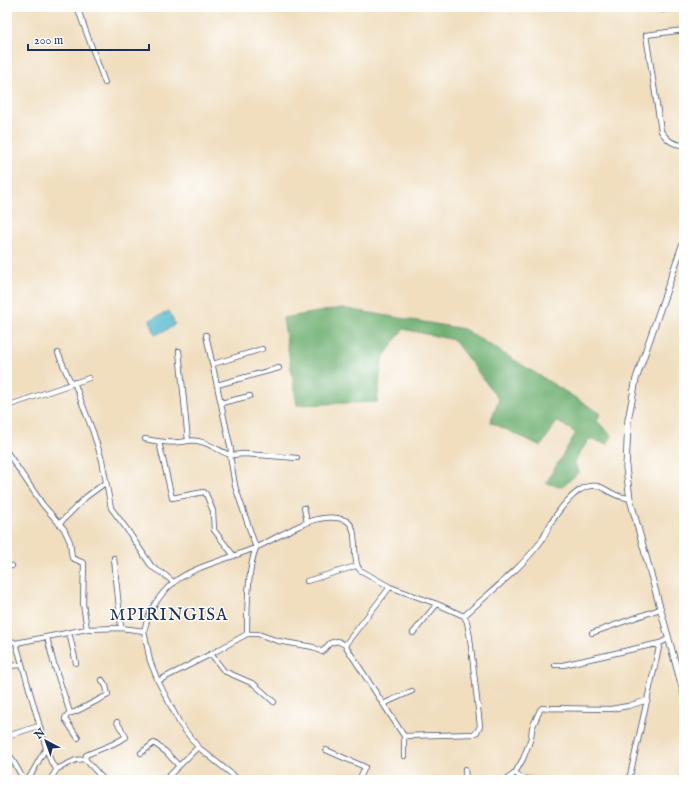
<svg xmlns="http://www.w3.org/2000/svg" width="691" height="787" viewBox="0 0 691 787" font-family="'IM FELL English',serif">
<rect width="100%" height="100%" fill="#fff"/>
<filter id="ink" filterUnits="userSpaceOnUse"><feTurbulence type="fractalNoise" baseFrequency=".025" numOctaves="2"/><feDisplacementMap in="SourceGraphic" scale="8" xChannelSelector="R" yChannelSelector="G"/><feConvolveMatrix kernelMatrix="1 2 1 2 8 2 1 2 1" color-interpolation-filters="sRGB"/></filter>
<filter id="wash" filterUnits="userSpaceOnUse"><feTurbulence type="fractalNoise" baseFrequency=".012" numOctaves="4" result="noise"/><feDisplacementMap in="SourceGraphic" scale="16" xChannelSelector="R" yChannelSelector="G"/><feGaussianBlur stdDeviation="0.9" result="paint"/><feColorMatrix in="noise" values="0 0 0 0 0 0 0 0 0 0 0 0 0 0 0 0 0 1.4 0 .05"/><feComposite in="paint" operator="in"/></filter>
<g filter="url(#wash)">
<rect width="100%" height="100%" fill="#f0debf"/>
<path fill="#70b072" stroke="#467068" d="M 341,308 L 464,329 L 600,413 L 597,421 L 612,436 L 607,444 L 589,439 L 574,462 L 579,472 L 562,487 L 546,483 L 576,433 L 557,421 L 541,446 L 490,422 L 499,400 L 454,340 L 403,329 L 382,359 L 377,402 L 297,405 L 283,318 Z"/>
<path fill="#4ab5c7" stroke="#327292" d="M 169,311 L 175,324 L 172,327 L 155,335 L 150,320 Z"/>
</g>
<g filter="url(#ink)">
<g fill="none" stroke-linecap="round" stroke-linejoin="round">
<g stroke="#3b496d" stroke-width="6">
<path id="minor" d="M 77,7 L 105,83
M 663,10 L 672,7
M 684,30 L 646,35 L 661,131 C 667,140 673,145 684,145
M 206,335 L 231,450 L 230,455 L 245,454 L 297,458
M 179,351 L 188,441 C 202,438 217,450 230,455 L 235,486 L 256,548 C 248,567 247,612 247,634
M 58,353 L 71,383
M 213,364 L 262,349
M 74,382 L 93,432 L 102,460 L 111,508 L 126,528 L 152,567 L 165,575 L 174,583
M 217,385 L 279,368
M 221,403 L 250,396
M 7,406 L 89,378
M 145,439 C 159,442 174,444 188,441
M 159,442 L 172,498 L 204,492 L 206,494 L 213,511 L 214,530 L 234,556
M 7,452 L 43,505 L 64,529 L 70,542 L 72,558 L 84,563 L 83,604 L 87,629
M 304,508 L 307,522
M 59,524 L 86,497 L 105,483
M 114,558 L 121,628
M 7,565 L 12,566
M 307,581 L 356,566
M 144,631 L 150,661 L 158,681 L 180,724 L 198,747 L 239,780
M 69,632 L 76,663
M 413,633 L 437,604
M 592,633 L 660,609
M 47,637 L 53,661 L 70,713
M 7,639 L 16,643
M 345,645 L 390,587
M 211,654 L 224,671 L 254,684 L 274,702
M 555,665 L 563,665 L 660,643
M 7,666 L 22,665
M 158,681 L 211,654 L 247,634 L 258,634 L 278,641 L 313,647 L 322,652 L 330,643 L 338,641 L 345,645 L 404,736 L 404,756
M 383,704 L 412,691
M 7,736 L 39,726
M 404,736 L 474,734 L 477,732 L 480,726 L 470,638 L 467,622 L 464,616
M 78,738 L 65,719 C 66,714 70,713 75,712 L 108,695 L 106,686 L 102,680
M 326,750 L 365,767 L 359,780
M 8,752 L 24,780
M 141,753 L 154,743 L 166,752 L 178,765
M 85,759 L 86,755 L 113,744 L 126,737 L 117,722
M 57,769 L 52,764 L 46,748 L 16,643 L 87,629 L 121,628 L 144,631 C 149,611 157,597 173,583 C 193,566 233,558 257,547 C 277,538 297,524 318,519 C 326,517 337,517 345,520 C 361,526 350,560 360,570 L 390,587 L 437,604 L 464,616 C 489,593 518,571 539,544 C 544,538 546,532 550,525 C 557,512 575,488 590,486 C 601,484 606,491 616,495 C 620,497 626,497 630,499
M 465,769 L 466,780
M 515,773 L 522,778 L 533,780
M 28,780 L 46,748
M 50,780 L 57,769 L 76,760 L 85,759 L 104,780
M 165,780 L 198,747
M 506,780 L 515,773 L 523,759 L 531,738 L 532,728 L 540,710 L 542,708 L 611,709 L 628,706 L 648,700
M 629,780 L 660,643 L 668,639"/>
</g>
<g stroke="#3b496d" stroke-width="7">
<path id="major" d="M 684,240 L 636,379 L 632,400 L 628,420 L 627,445 L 626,468 L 630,499 L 684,694"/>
</g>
<use href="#minor" stroke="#fff" stroke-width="4.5"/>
<use href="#major" stroke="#fff" stroke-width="5.5"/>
</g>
</g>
<g text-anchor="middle" stroke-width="3" stroke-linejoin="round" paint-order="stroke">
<g font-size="17" letter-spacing="1" fill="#1b2f5e" stroke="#fff">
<text x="169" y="620">MPIRINGISA</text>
</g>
</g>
<rect width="691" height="787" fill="none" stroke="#fff" stroke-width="24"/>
<g transform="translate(46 741) rotate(319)" stroke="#ffffff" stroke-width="3" paint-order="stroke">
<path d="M0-3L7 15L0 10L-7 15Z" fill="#1b2f5e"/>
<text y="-6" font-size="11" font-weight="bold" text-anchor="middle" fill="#1b2f5e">N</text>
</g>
<path d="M28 44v6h121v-6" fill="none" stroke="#1b2f5e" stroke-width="2"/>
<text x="34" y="44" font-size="12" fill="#1b2f5e" stroke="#ffffff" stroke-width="3" paint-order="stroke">200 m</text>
</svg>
